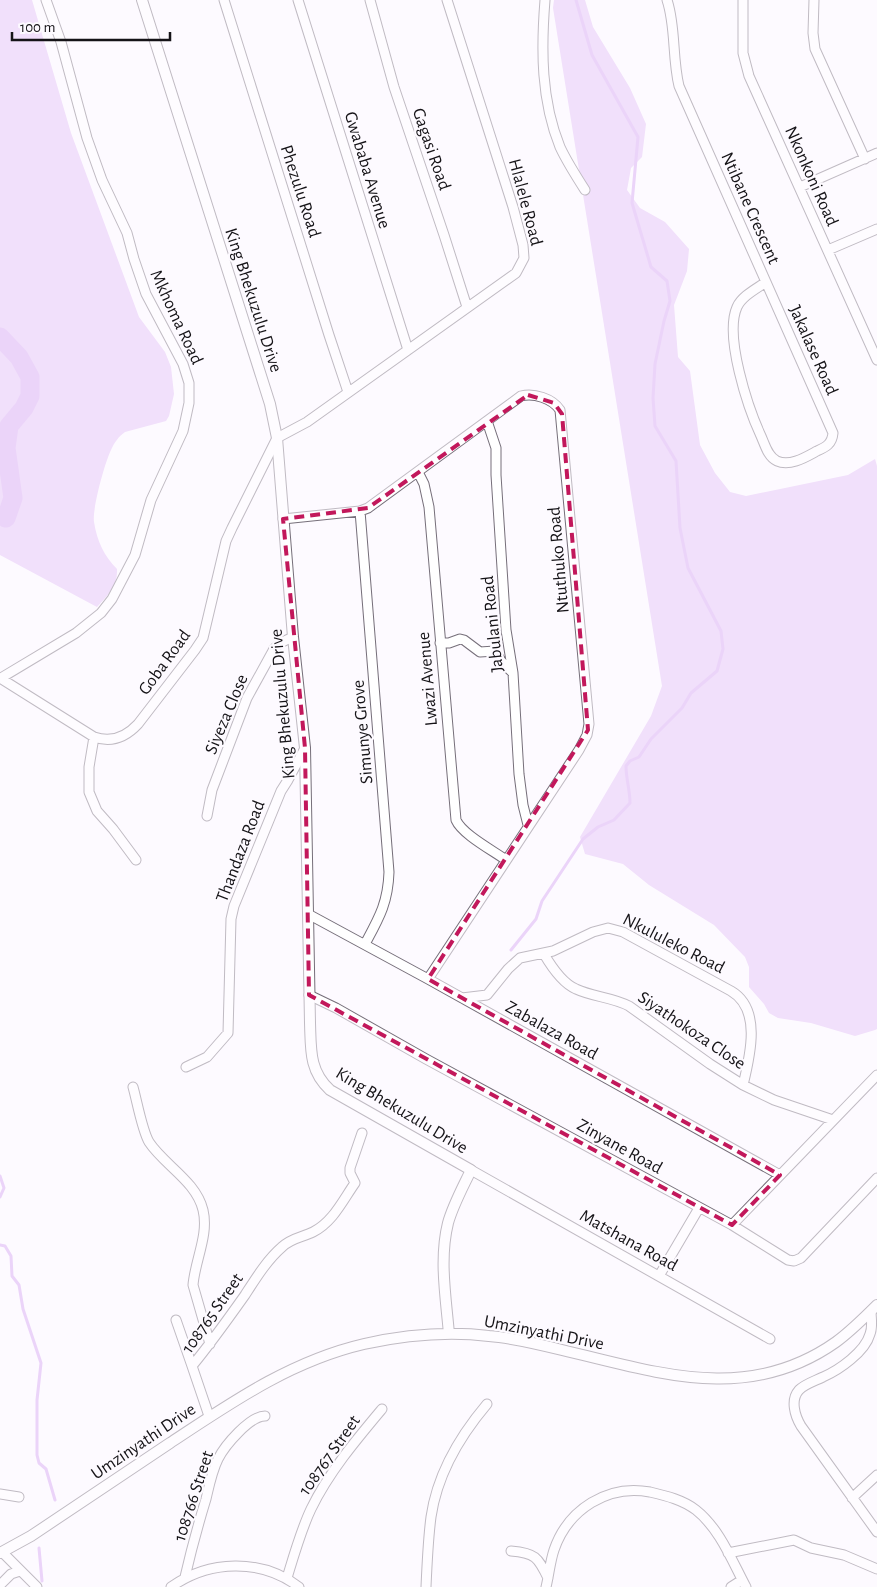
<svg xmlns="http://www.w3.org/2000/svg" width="877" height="1587" viewBox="0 0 877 1587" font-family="'Alegreya Sans',sans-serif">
<rect width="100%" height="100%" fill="#fdfaff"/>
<path fill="#e2c0f5" d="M 0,0 L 32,0 L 71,133 L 139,317 L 165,352 L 171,367 L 174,394 L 169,416 L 166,421 L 125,432 C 119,436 114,443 111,450 C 105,462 92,509 94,522 C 97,541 104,556 117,569 C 118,586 108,595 97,607 L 0,555 Z
M 554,0 L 585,0 L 593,27 L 630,88 L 646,124 L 642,157 L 631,168 L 627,190 L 640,208 L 665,222 L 689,249 L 687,271 L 674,305 L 678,357 L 690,371 L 700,445 L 715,473 L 730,492 L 746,496 L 848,475 L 875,459 L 877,466 L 877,1029 L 875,1030 L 855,1036 L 811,1023 L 778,1018 L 769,1013 L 764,1004 L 749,987 L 749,967 L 745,957 L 714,925 L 649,885 L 623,864 L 585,854 L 580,837 L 651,716 L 662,686 L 553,8 Z"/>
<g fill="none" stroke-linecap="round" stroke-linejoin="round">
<path stroke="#d5a6f1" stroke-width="3" d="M 511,950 L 536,919 L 542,901 L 583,839 L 598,827 L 614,820 L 630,803 C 630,790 626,779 626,766 L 630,761 L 639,757 L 651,739 L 682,708 L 691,693 L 717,671 L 723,649 L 721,631 L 688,568 L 680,528 L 676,461 L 655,426 L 653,398 L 655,364 L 664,321 L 670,301 L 667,281 L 651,267 L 632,203 L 638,137 L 592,55 L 576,0
M 0,1176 L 4,1188 L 0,1197
M 0,1245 L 5,1246 L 11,1256 L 12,1276 L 19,1285 L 23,1309 L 41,1363 L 37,1400 L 37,1455 L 39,1463 L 46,1469 L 55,1500
M 39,1548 L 42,1581"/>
<path stroke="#d5a6f1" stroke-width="19" d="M 0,337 L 19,357 L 30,377 L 30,396 L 24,408 L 9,426 L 6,448 L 13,498 L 6,518"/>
<g stroke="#766f7a" stroke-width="11">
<path id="minor" d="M 224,0 L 329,335 L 348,392
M 298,0 L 408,350
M 370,0 L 394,87 L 444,235 L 467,307
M 545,0 C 541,50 541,100 560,147 C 567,162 576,176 585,190
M 667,0 C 676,27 672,57 679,86 L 833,433 C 832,444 826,447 817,451 C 806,457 790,467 777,461 C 768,457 765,445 761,436 C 748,408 724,336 737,307 C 742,296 756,289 766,282
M 743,0 L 743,53 L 749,76 L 877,360
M 814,0 L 813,33 L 815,49 L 865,159
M 800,187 L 877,153
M 828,250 L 877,229
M 487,421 L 496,448 L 496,475 L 506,630 L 513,673 L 519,774 L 523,805 L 528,825
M 418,472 L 424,484 L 429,507 L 456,820 C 462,834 492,850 506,860
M 360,511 L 389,872 C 388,903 379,918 365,944
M 283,519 L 360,511 L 368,508 L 521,396 C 534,393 552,398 560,410 L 589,724 L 587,735 L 579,750 L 428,979
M 440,643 L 449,643 L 460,639 L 464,640 L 480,652 L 495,651 L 501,661 L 513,673
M 0,678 L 94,737 C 111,743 126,737 138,724 L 195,650 L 203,638 L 226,541 L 232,528 L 277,438 L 307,422 L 516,273 L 524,258 L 523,245 L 513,207 L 447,0
M 1,678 L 76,633 L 101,613 L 112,599 L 135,555 L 151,500 L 183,431 L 189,403 L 189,383 L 183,364 L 146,294 L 134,259 L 127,233 L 102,180 L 87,138 L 61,42 L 46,0
M 94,737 L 89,767 L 89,792 L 97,811 L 113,829 L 136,860
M 207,816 L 212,790 L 247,698 L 274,649 L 280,643 L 293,637
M 308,914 L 428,979 L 780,1175
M 544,954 C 551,966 562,983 576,989 C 593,997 612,997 629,1006 L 710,1064 L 743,1085 L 774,1100 L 833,1120
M 309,995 L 336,1008 L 426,1059 L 732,1225 L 788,1260 L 794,1261 L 801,1258 L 877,1178
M 462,998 L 487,995 L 508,969 L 520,958 L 553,951 L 593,932 L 608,928 L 623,932 L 731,991 C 762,1009 750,1056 743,1085
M 186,1067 L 207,1057 L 228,1033 L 231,919 L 234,906 L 281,791 L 288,780 L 305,748
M 133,1087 C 137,1101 142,1130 149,1142 C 164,1165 196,1181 203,1210 C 209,1235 195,1260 193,1285 L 210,1344
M 471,1170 L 770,1339
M 732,1225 L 877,1075
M 659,1276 L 699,1208
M 871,1311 C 871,1318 873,1327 870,1334 C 865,1352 839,1370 823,1377 C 815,1381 805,1384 799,1390 C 790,1400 795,1416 801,1426 L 877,1532
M 176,1320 L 192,1366
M 209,1416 L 192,1366 C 211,1343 228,1319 245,1295 C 256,1278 267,1260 282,1247 C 291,1238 303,1237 313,1232 C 333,1222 343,1200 355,1183 L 350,1173 L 350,1168 L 362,1133
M 0,1494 L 19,1497
M 852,1498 L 877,1475
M 511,1551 C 535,1553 538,1557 548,1578
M 2,1552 L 37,1587
M 728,1553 L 794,1540 L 811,1548 L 844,1555 L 877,1569
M 185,1577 C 191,1551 198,1525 206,1499 C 209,1486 212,1471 218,1459 C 225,1445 250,1416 265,1416
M 287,1578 C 294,1555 301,1530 311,1509 C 329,1472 356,1440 382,1409
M 0,1585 L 11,1574 L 20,1571
M 171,1587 C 209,1560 261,1558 299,1587
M 426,1587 C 427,1564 428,1540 431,1517 C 437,1475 460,1436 487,1404
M 546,1587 C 549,1575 550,1562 554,1550 C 568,1509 608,1484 650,1492 C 667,1496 683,1500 696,1510 C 720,1529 732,1561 746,1587
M 731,1587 L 742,1580"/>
</g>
<g stroke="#766f7a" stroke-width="12">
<path id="tertiary" d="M 142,0 L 270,404 L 277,438 L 293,637 L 305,748 L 310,1023 C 311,1049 309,1071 330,1090 L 471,1170 C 463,1187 453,1205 448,1223 C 439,1259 446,1298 449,1334
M 0,1553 L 31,1536 C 77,1505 124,1474 170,1443 C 232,1402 291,1361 364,1344 C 405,1335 447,1331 489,1336 C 514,1338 538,1344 562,1350 C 657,1372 747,1405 836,1342 C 851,1331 864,1318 877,1305"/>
</g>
<use href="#minor" stroke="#fff" stroke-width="9"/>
<use href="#tertiary" stroke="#fff" stroke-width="10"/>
</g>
<path d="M0 0H877V1587H0ZM 528,395 L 554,403 L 562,414 L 588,730 L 428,979 L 780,1175 L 732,1225 L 309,995 L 305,748 L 283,519 L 368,508 Z" fill="#fdfaff" fill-opacity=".55" fill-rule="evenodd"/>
<path fill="none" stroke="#c2185b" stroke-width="4" stroke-dasharray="10 6" stroke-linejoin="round" d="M 528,395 L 554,403 L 562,414 L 588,730 L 428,979 L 780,1175 L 732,1225 L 309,995 L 305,748 L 283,519 L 368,508 Z"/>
<g text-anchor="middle" stroke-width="4.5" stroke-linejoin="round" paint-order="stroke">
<g font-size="18" fill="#151317" stroke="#fdfaff">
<text transform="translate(432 149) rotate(71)" y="6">Gagasi Road</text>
<text transform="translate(368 170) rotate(73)" y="6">Gwababa Avenue</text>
<text transform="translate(812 176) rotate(66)" y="6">Nkonkoni Road</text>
<text transform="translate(301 191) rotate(72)" y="6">Phezulu Road</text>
<text transform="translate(526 202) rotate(75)" y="6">Hlalele Road</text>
<text transform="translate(751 208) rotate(66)" y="6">Ntibane Crescent</text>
<text transform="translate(254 300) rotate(72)" y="6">King Bhekuzulu Drive</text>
<text transform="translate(177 317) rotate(65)" y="6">Mkhoma Road</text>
<text transform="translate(814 350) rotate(66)" y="6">Jakalase Road</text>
<text transform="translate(558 560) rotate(-95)" y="6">Ntuthuko Road</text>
<text transform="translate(492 624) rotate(-96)" y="6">Jabulani Road</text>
<text transform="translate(164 662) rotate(-54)" y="6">Goba Road</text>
<text transform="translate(427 679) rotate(-95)" y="6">Lwazi Avenue</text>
<text transform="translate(282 704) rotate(-95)" y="6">King Bhekuzulu Drive</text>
<text transform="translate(226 714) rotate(-67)" y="6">Siyeza Close</text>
<text transform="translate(362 732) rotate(-95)" y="6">Simunye Grove</text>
<text transform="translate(240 851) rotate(-69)" y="6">Thandaza Road</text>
<text transform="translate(674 943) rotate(27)" y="6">Nkululeko Road</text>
<text transform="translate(552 1030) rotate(29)" y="6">Zabalaza Road</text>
<text transform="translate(692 1030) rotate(34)" y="6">Siyathokoza Close</text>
<text transform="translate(402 1110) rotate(31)" y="6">King Bhekuzulu Drive</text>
<text transform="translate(620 1146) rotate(29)" y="6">Zinyane Road</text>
<text transform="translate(629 1240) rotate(29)" y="6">Matshana Road</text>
<text transform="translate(212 1313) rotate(-55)" y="6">108765 Street</text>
<text transform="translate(544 1332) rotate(11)" y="6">Umzinyathi Drive</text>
<text transform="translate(143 1441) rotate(-34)" y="6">Umzinyathi Drive</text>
<text transform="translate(329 1455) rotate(-55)" y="6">108767 Street</text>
<text transform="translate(193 1496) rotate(-72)" y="6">108766 Street</text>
</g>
</g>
<path d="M12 32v8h158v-8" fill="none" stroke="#151317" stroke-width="2.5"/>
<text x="20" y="32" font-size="15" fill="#151317" stroke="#fdfaff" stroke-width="4" paint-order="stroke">100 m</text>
</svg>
